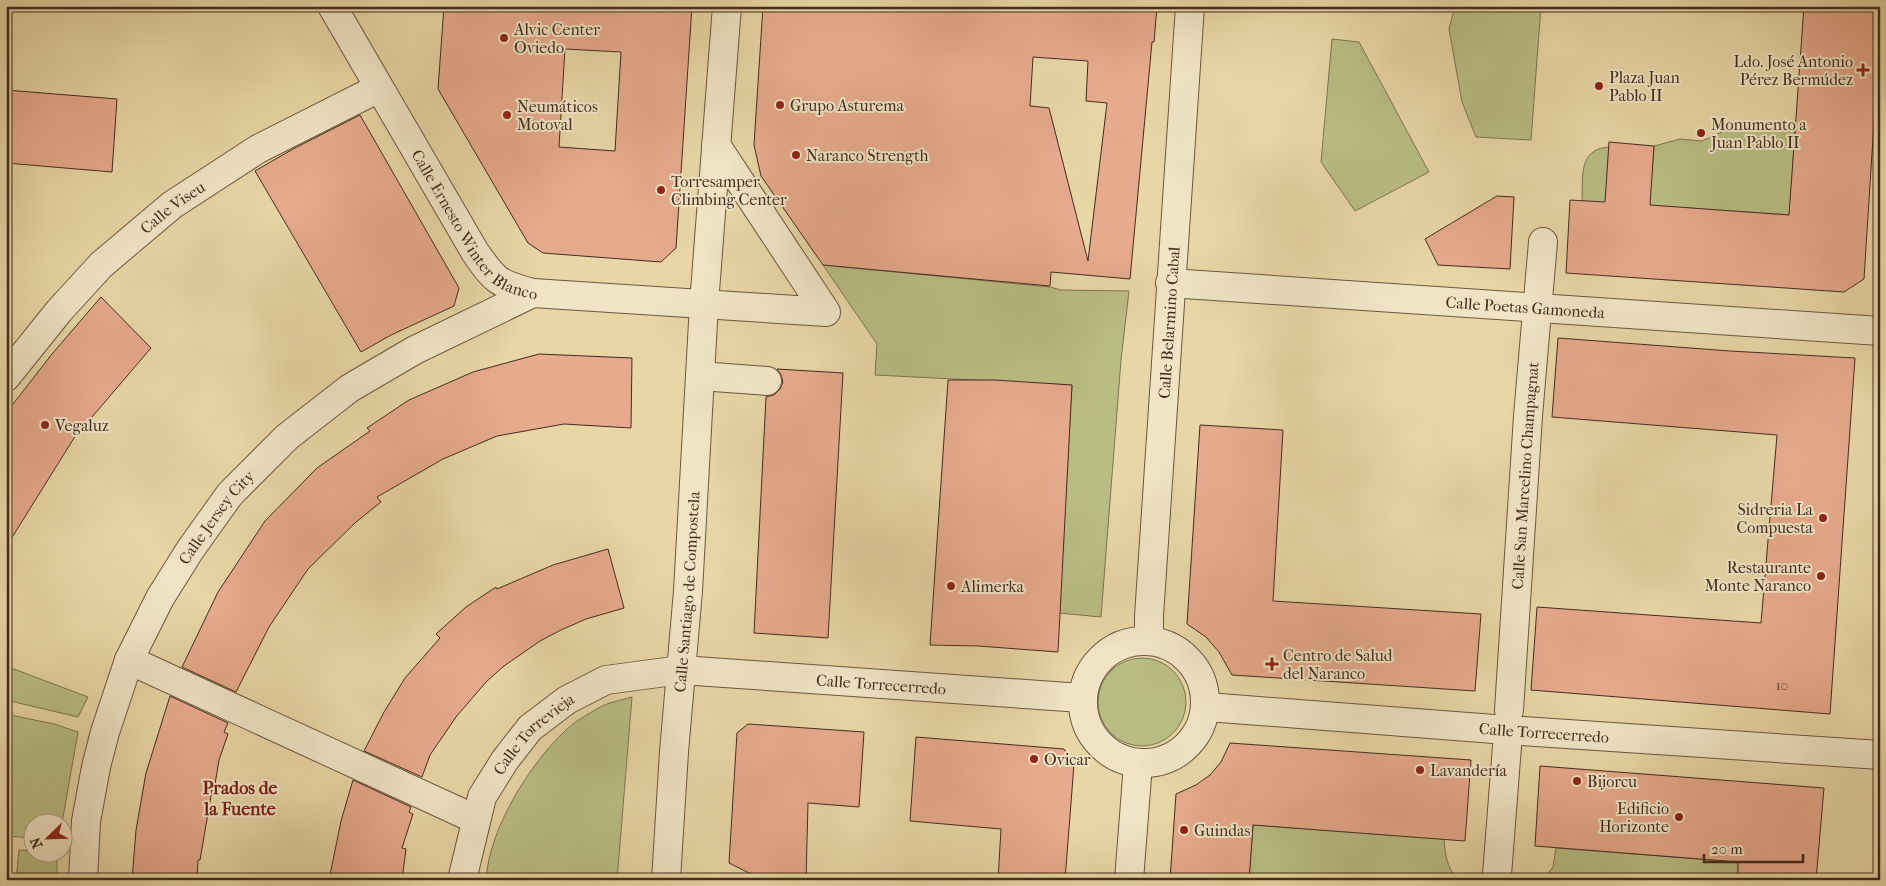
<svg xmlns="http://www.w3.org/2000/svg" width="1886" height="886" viewBox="0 0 1886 886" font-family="'IM FELL French Canon',serif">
<rect width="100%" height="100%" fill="#e8d6a6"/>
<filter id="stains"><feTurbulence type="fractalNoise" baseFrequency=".004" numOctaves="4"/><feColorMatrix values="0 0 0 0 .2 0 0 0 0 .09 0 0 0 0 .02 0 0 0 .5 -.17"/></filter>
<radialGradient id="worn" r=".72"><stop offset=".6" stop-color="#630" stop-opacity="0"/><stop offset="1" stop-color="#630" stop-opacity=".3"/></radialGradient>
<path fill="#b9bd84" stroke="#7e7450" d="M 1455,6 L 1541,6 L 1531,140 L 1476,137 L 1462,102 L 1449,29 Z
M 1332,39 L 1359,42 L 1429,172 L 1355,211 L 1321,162 Z
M 1744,122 L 1795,128 L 1790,215 L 1582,201 C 1583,177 1578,149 1609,147 L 1651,184 L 1654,146 L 1680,139 L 1702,141 Z
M 823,265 L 1050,287 L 1061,290 L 1129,291 L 1121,360 L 1101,617 L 1059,613 L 1072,385 L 875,375 L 877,344 Z
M1098 702a44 44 0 1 1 88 0a44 44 0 1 1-88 0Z
M 6,666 L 88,697 L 78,717 L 6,700 Z
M 632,697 L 617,880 L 486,880 C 489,829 529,765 565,731 C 574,722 588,714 600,707 C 609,702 622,700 632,697 Z
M 6,714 L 54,724 L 78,732 L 62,823 L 32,824 L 32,838 L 6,836 Z
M 1253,825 L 1444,839 C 1445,855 1447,868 1458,880 L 1249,880 Z
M 1556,848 L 1738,862 L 1738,880 L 1543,880 L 1553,867 Z
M 19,850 L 32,851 L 32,854 L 57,854 L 57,880 L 16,880 Z"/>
<path fill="#e6aa8c" stroke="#442c1c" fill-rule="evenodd" d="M 444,6 L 692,6 L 676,248 L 661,262 L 543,253 L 528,243 L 438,89 ZM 565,49 L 621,52 L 615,151 L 559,147 Z
M 763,6 L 1157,6 L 1154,42 L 1152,42 L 1130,279 L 1051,272 L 1050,286 L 823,265 L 761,176 L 754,145 ZM 1033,57 L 1088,61 L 1086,101 L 1107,103 L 1088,261 L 1049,108 L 1030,106 Z
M 1804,6 L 1880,6 L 1879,43 L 1864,279 L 1844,292 L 1566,273 L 1570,200 L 1605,202 L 1609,142 L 1654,146 L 1650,205 L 1789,215 Z
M 6,90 L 117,99 L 112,172 L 6,163 Z
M 360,115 L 459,288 L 454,306 L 391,335 L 361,352 L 255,171 L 293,149 Z
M 1497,196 L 1514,197 L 1510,269 L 1438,265 L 1425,239 Z
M 101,297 L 151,348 L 74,438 L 6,547 L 6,413 L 52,354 Z
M 1558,338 L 1730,351 L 1855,358 L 1830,714 L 1531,690 L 1537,607 L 1761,623 L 1777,435 L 1552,417 Z
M 539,354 L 632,358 L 631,428 L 564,424 L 497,436 L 443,459 L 377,497 L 381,502 L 356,522 L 308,569 L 269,627 L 236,692 L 182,667 L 218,592 L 265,521 L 317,468 L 370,431 L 367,428 L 409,400 L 473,372 Z
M 777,369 L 843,373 L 828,638 L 754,633 L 766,397 L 774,395 L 780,389 L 783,382 L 781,375 Z
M 948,380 L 995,380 L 1072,385 L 1058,652 L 978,646 L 930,645 Z
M 1200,425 L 1283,430 L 1273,601 L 1481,614 L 1475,691 L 1232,675 L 1219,652 L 1206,637 L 1187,624 Z
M 608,549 L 624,608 L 586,619 L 561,630 L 540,641 L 504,666 L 486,682 L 456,717 L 430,755 L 422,777 L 364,751 L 384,712 L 405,678 L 440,638 L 436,634 L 466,607 L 496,587 L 497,589 L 553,565 Z
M 170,696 L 228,723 L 224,732 L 228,734 L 219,760 L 214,790 L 212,790 L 200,860 L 198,860 L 197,880 L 132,880 L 136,830 L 146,773 Z
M 748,724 L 864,732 L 859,807 L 808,803 L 806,880 L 752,880 L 751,874 L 729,863 L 737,733 Z
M 916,737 L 1064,749 L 1074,764 L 1065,880 L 998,880 L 1001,829 L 910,821 Z
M 1230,743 L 1471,760 L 1465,841 L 1253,825 L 1249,880 L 1170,880 L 1176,794 L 1196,785 L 1210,775 L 1221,762 Z
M 1540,766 L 1824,788 L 1816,880 L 1738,880 L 1738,862 L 1535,846 Z
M 353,780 L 411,807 L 409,812 L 413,814 L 402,848 L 406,849 L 402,880 L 329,880 L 341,821 Z"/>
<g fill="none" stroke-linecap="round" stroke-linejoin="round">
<g stroke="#6d563e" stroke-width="30">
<g id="minor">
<path id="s1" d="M 332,6 L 475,252 C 495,281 498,284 533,293 L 826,312 L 716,145"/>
<path id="s2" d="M 1170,283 L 1880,331"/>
<path d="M 700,376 L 767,381"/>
<path id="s3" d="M 6,377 L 59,311 L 101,265 L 172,205 L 258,149 L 379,88"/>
<circle cx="1144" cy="702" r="61"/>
<path id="s4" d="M 1149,641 L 1149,616 L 1190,6"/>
<path d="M 129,660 L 475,819"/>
<path id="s5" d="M 1207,707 L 1507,730 L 1880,755"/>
<path id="s6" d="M 1509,710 L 1528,416 L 1543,242"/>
<path d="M 1497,875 L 1507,746"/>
<path id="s7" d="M 83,880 L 86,821 L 96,767 L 105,732 L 129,660 L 160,598 L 190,550 L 230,494 L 287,437 L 350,388 L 415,350 L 533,293"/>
<path id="s8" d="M 462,880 L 482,797 L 505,760 L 530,728 L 567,700 L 606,680 L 681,670 L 1082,698"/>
<path id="s9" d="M 666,880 L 674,752 L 688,591 L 704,304 L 727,6"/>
<path d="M 1129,880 L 1138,764"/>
</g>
</g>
<use href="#minor" stroke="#f0e4c5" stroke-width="28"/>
</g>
<g fill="#8f2418" stroke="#f0e4c5" stroke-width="2">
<circle cx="504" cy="38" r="5"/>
<path d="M1860.5 62.5h5v5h5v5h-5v5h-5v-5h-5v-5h5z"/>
<circle cx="1599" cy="86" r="5"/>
<circle cx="780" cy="105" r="5"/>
<circle cx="507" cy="115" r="5"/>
<circle cx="1701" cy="133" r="5"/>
<circle cx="796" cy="155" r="5"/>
<circle cx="661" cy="190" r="5"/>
<circle cx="45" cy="425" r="5"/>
<circle cx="1823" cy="518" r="5"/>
<circle cx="1821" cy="576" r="5"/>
<circle cx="951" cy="586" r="5"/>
<path d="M1269.5 656.5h5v5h5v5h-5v5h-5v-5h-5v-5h5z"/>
<circle cx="1034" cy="759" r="5"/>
<circle cx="1420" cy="770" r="5"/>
<circle cx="1577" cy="781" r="5"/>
<circle cx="1679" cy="817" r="5"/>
<circle cx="1184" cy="830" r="5"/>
</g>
<g text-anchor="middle" stroke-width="4" stroke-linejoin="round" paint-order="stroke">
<g font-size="14" fill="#6c4c38">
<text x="1782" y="690">10</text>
</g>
<g font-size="16" fill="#442c1c" stroke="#f0e4c5" text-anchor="start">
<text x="514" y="35">Alvic Center<tspan x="514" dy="18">Oviedo</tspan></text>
<text x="1853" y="67" text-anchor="end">Ldo. José Antonio<tspan x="1853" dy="18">Pérez Bermúdez</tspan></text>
<text x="1609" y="83">Plaza Juan<tspan x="1609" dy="18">Pablo II</tspan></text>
<text x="790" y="111">Grupo Asturema</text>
<text x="517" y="112">Neumáticos<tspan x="517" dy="18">Motoval</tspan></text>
<text x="1711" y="130">Monumento a<tspan x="1711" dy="18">Juan Pablo II</tspan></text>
<text x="806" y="161">Naranco Strength</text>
<text x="671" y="187">Torresamper<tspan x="671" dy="18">Climbing Center</tspan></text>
<text x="55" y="431">Vegaluz</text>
<text x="1813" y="515" text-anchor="end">Sidreria La<tspan x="1813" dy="18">Compuesta</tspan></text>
<text x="1811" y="573" text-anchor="end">Restaurante<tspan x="1811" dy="18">Monte Naranco</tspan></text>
<text x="961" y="592">Alimerka</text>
<text x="1283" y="661">Centro de Salud<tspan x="1283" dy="18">del Naranco</tspan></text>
<text x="1044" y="765">Ovicar</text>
<text x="1430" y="776">Lavandería</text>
<text x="1587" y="787">Bijorcu</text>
<text x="1669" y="814" text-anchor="end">Edificio<tspan x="1669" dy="18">Horizonte</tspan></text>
<text x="1194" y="836">Guindas</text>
</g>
<g font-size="16" fill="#442c1c" stroke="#f0e4c5">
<text dy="6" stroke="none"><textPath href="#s3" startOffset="239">Calle Viseu</textPath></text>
<text dy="6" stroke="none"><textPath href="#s1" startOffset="265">Calle Ernesto Winter Blanco</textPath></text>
<text dy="6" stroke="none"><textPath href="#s2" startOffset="356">Calle Poetas Gamoneda</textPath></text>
<text dy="6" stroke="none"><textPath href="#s4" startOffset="319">Calle Belarmino Cabal</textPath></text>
<text dy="6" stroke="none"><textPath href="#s6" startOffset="235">Calle San Marcelino Champagnat</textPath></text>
<text dy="6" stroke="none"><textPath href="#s7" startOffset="394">Calle Jersey City</textPath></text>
<text dy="6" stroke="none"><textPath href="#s9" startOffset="289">Calle Santiago de Compostela</textPath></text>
<text dy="6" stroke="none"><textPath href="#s8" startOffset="536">Calle Torrecerredo</textPath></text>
<text dy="6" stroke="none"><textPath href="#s5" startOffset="338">Calle Torrecerredo</textPath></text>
<text dy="6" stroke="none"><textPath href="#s8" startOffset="168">Calle Torrevieja</textPath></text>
</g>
<g font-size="18" font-weight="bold" fill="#7a1f14" stroke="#f0e4c5">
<text x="240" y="794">Prados de<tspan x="240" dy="21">la Fuente</tspan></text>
</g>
</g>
<rect width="1886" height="886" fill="none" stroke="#e8d6a6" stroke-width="25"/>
<rect x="8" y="8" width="1871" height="871" fill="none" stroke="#442c1c" stroke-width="2.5"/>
<rect x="12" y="12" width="1861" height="861" fill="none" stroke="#442c1c"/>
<g transform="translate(48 838) rotate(247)"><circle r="24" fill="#f0e4c5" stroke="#ab9a81"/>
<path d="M0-4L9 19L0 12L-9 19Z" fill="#8f2418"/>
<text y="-8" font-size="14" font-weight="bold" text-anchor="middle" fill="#442c1c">N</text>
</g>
<path d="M1704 854v8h99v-8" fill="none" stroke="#442c1c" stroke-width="2.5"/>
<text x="1711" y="854" font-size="15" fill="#442c1c" stroke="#f0e4c5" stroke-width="4" paint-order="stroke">20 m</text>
<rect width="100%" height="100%" filter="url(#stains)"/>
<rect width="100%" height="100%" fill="url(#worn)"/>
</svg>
